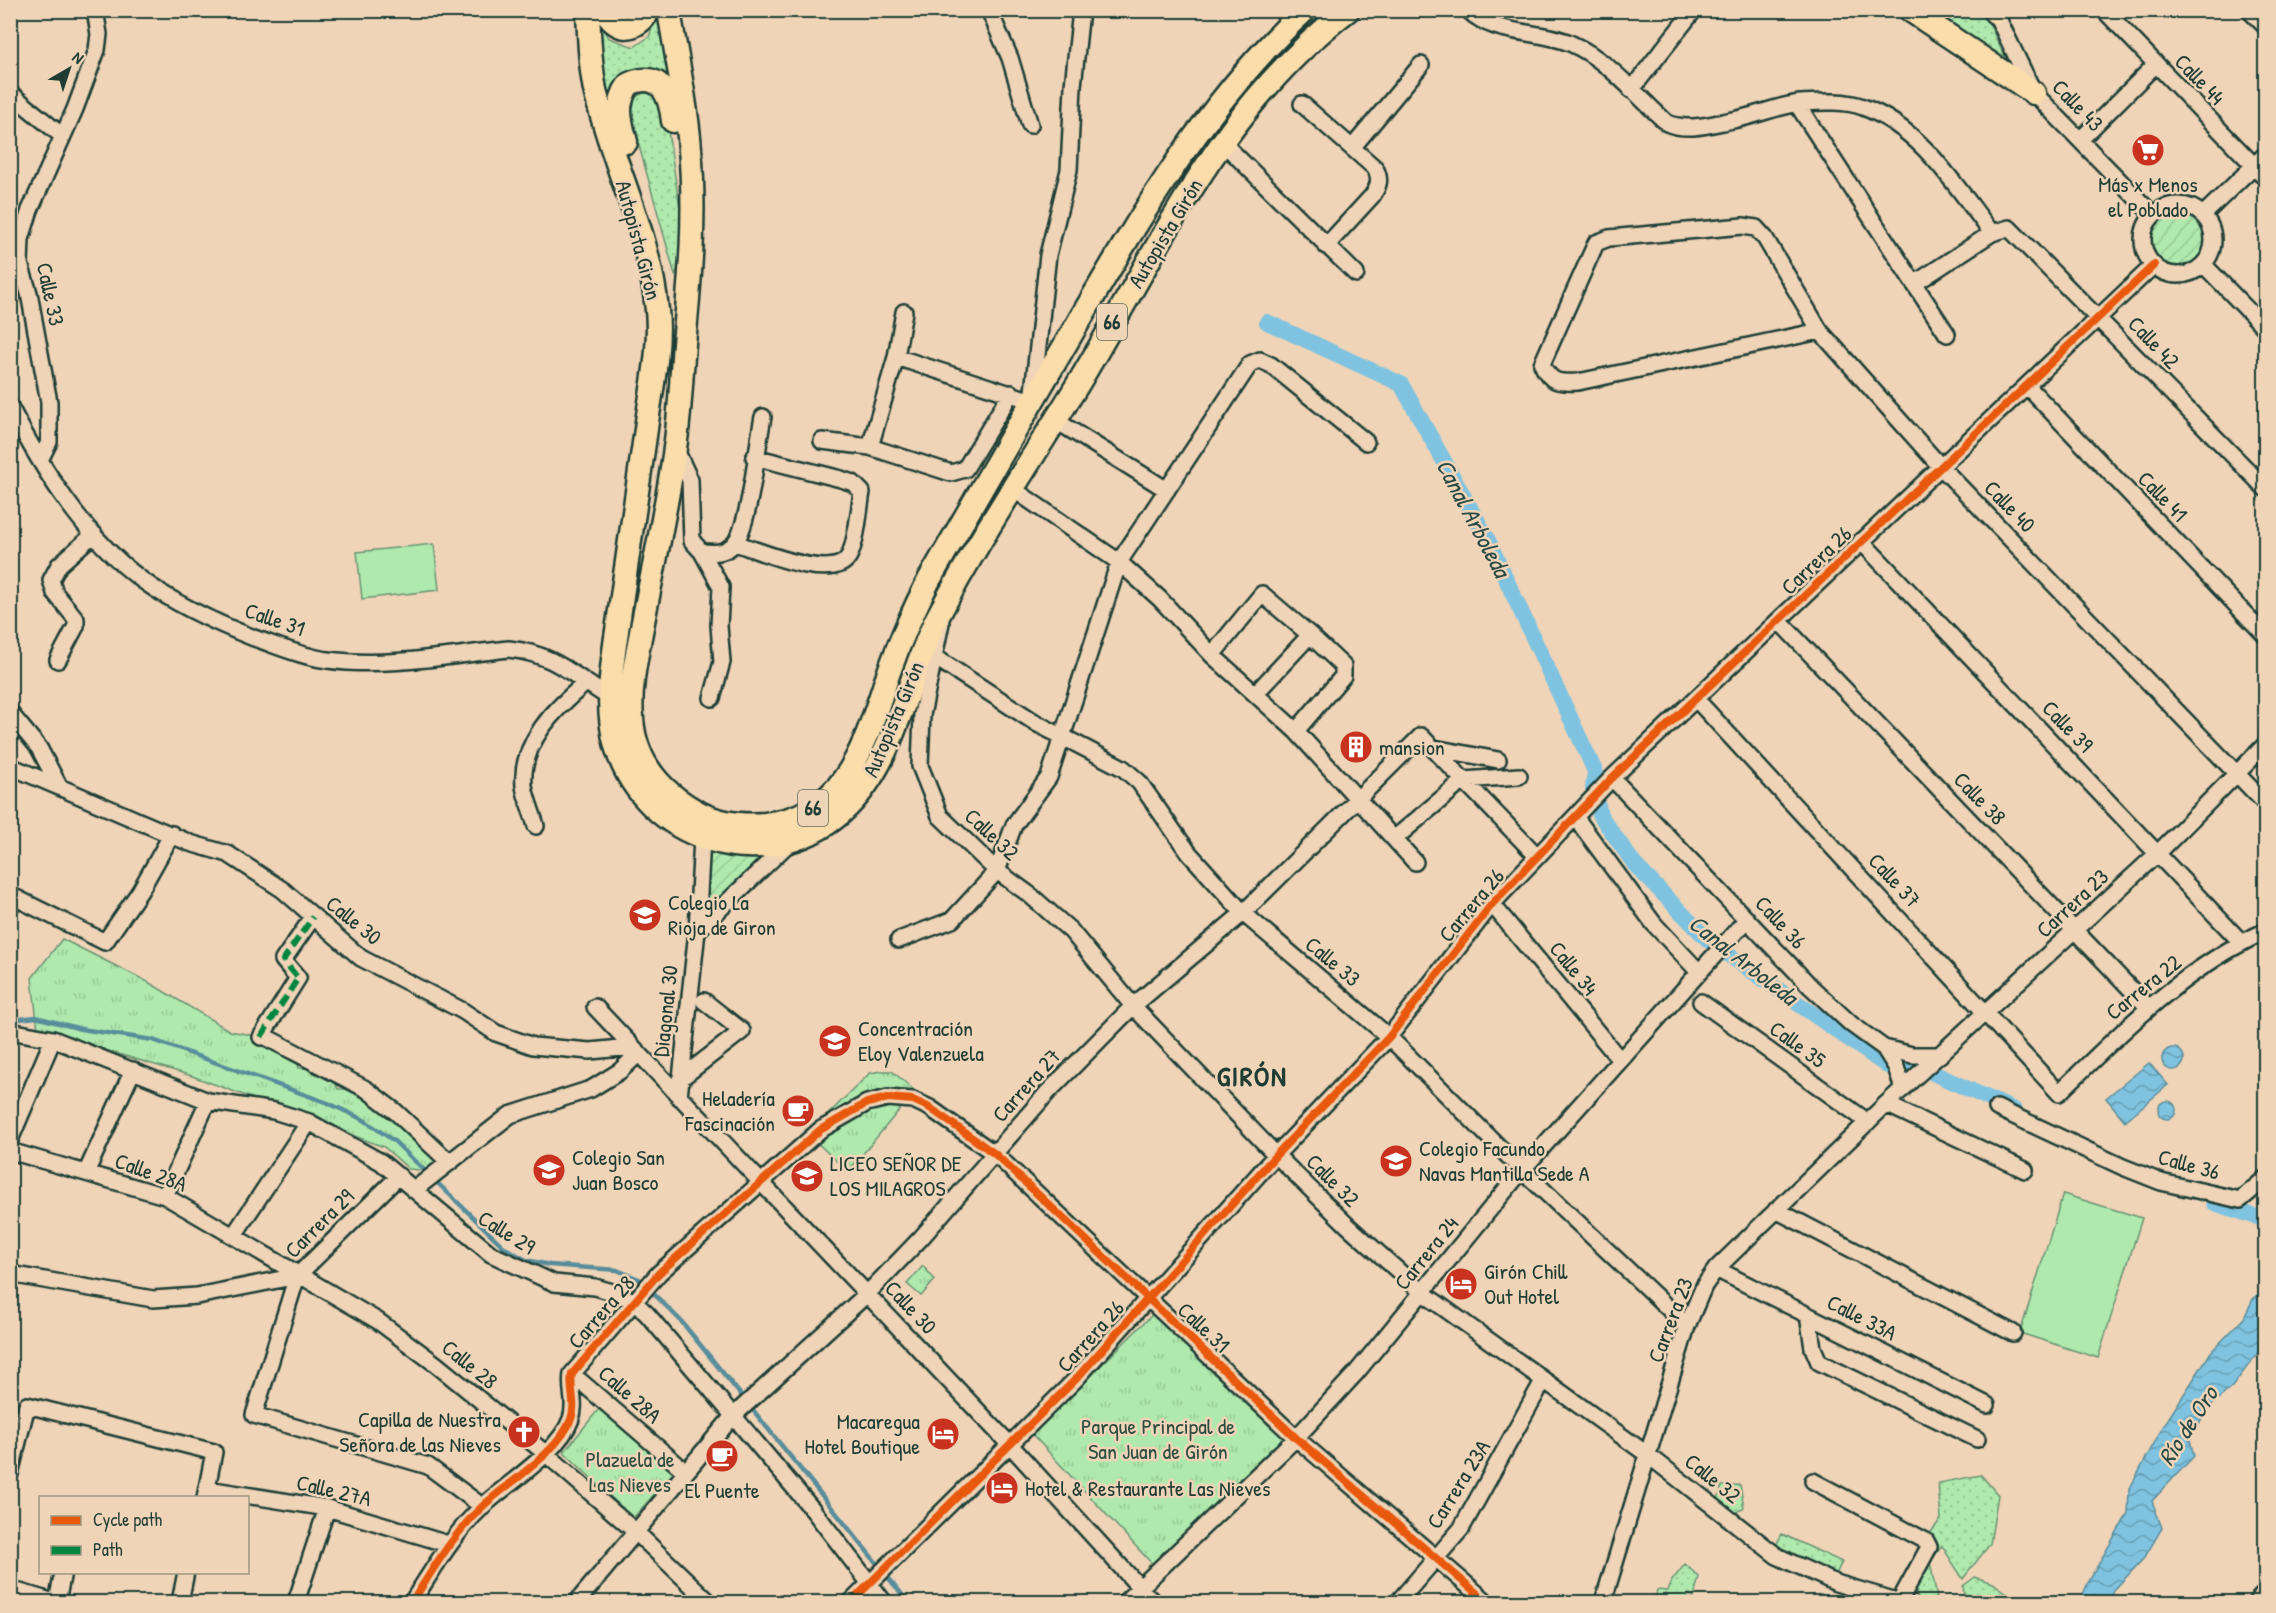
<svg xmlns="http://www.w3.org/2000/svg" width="2276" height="1613" viewBox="0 0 2276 1613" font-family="'Patrick Hand',sans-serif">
<defs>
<pattern id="grass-dots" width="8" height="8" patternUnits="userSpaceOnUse" patternTransform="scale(1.5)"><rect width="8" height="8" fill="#afe9ad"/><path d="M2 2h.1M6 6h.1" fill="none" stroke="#96c995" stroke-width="1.8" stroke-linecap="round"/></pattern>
<pattern id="park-tufts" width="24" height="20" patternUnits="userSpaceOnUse" patternTransform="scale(1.5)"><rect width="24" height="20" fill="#afe9ad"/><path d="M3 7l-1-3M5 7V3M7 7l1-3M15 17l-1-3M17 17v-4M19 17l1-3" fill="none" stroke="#96c995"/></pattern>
<pattern id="garden-furrows" width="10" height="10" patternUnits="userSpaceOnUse" patternTransform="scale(1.5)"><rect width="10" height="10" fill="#afe9ad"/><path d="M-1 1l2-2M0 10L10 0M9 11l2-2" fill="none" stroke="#96c995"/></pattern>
<pattern id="water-waves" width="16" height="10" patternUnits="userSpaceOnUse" patternTransform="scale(1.5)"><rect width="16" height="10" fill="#7fc3e0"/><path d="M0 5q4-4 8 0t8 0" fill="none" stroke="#67a0b6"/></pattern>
</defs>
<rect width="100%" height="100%" fill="#f0d4b7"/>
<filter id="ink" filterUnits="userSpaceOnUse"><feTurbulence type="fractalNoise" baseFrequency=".0167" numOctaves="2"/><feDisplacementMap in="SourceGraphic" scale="12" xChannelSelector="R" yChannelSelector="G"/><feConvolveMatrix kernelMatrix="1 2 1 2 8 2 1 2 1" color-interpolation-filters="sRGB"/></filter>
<g filter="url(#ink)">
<path fill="url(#grass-dots)" stroke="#679370" stroke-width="1.5" d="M 658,11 L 673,84 C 656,64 648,66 625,75 L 610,111 L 601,68 L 595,12 L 609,38 L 634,47 L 649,37 Z
M 1922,11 L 1983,11 L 2010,68 Z
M 650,90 L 663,99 L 686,248 L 675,275 L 631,117 L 635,97 Z
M 1981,1475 L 1998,1495 L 1990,1544 L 1963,1579 L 1942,1546 L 1930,1562 L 1937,1598 L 1920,1602 L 1905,1573 L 1919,1548 L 1941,1519 L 1938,1483 Z
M 1740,1485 L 1744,1507 L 1733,1515 L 1718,1500 L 1722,1486 Z
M 1782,1534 L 1842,1562 L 1835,1576 L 1775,1547 Z
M 1685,1564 L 1699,1577 L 1694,1597 L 1689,1595 L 1685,1602 L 1661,1602 L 1655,1599 L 1657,1590 L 1667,1591 L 1671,1582 Z
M 1975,1577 L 1993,1583 L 2015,1599 L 2015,1602 L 1965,1602 L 1963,1586 Z"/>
<path fill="url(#park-tufts)" stroke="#679370" stroke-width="1.5" d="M 62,939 L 148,982 L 230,1031 L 261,1037 L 296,1057 L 299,1068 L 321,1069 L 326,1078 L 333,1075 L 338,1089 L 357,1089 L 368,1094 L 364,1098 L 370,1103 L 386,1106 L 440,1160 L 430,1171 L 409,1169 L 384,1147 L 192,1076 L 38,1030 L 32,978 Z
M 882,1071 L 892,1071 L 915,1091 L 848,1172 L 808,1134 L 870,1073 Z
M 923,1266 L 935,1280 L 921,1296 L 907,1284 Z
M 1156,1311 L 1291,1437 L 1155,1567 L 1032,1434 Z
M 602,1405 L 676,1470 L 633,1518 L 564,1452 Z"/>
<path fill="url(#garden-furrows)" stroke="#679370" stroke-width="1.5" d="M2152 239a28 28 0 1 1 56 0a28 28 0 1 1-56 0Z
M 710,852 L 731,858 L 768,854 L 705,915 Z"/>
<path fill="#afe9ad" stroke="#679370" stroke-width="1.5" d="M 434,544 L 439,590 L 362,599 L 357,552 Z
M 2063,1194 L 2142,1218 L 2098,1358 L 2020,1333 Z"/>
<path fill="url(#water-waves)" stroke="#598d9b" stroke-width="1.5" d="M2162 1059a11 11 0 1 1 22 0a11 11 0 1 1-22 0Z
M 2149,1063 L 2168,1085 L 2125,1121 L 2106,1098 Z
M2158 1110a9 9 0 1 1 18 0a9 9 0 1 1-18 0Z
M 2265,1290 L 2265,1343 L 2232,1387 L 2207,1409 L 2190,1440 L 2194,1456 L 2152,1501 L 2162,1528 L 2145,1557 L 2115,1589 L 2109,1602 L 2080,1602 L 2089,1580 L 2128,1513 L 2129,1490 L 2163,1427 L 2211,1352 L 2244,1318 L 2253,1299 Z"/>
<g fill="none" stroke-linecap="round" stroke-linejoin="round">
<path stroke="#598d9b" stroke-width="4.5" d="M 10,1020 L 36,1017 L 81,1029 L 153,1040 L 328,1103 L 364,1120 L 394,1141 L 505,1248 L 526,1260 L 550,1265 L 617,1270 L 639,1279 L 681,1321 L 908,1602"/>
<path stroke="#7fc3e0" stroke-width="16" d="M 1267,322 L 1401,384 L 1487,538 L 1595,771 L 1593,789
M 1598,806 L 1600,815 L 1635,865 L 1709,941 L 1887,1066
M 1905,1066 L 1918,1066
M 1933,1073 L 2014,1110
M 2214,1203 L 2266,1220"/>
<g stroke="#1f3d34" stroke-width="20">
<path id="minor" d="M 989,10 L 1010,58 L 1030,125
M 1468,10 C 1495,37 1539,29 1572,44 C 1608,60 1637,96 1667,123 C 1688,132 1711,124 1733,120 C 1755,116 1777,106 1800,103 C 1819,102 1845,100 1863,107 C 1921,128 1956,187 1992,233
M 1994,10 L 2034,93 L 2153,215
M 2104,10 L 2266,178
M 2249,10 L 2266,27
M 1631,90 L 1694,10
M 10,93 L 61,135
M 1302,104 L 1375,168 C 1381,179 1379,186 1372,196 L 1326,246
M 1797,104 L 1947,334
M 2080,140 L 2155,65
M 1221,141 L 1356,274
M 1352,148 L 1421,65
M2143 240a35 35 0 1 1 70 0a35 35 0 1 1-70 0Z
M 2203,215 L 2266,154
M 2204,265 L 2266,329
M 1914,284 L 1992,233 L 2009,228 L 2266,489
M 1820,331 L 1578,382 C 1559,383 1550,383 1542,364 L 1596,243 L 1609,238 L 1743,226 L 1756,228 L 1765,238 L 1820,331 L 1940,466 L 2266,804
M 896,357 L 1032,401 L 1048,255 L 1069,170 L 1073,86 L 1081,10
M 2027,386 L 2266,636
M 10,407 C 43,470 84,537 142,580 C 175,604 216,623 254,638 C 278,646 303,657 328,660 C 387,668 451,655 509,649 C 555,654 572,675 610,698
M 1055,420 L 1167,490
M 822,441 L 870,447 L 951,473 L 965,469 L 1011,393
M 870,447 L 896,357 L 904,312
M 676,450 L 690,480 L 692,541 L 702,552 C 714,553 723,554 733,545 C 750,529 757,444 763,417
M 40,460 L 49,442 L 49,402 L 29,293 L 20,264 L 21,239 L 30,210 L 75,109 L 97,50 L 99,34 L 95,10
M 1013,489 L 1119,562 L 1160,599 L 1212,655 L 1296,731 L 1415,862
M 1861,541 L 2241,942
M 735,543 C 758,550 834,584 849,556 C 857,541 859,509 862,492 L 853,483 L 841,479 L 754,457
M 702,552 L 721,587 L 719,626 L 722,662 L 712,698
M 1779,621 L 2148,1007
M 941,623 L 922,715 L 920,766 L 940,816 L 997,871 L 1030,895 L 1071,931 L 1133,1006 L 1276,1155 L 1347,1225 L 1423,1293 L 1648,1455 L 1777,1556 L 1836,1583 L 1900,1602
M 1212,655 L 1262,594 L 1310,635 L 1343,666 L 1343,676 L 1296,731
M 936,658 L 1036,723 L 1123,768 L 1139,782 L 1189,853 L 1243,913 L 1389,1037 L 1522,1170 L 1687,1326
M 58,660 L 76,626 L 76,619 L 55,593 L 51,580 L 59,565 L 94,534
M 1256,693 L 1310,635
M 1696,699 L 2059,1093 C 2121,1032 2185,967 2266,931
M 10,713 L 39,748 L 59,786
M 1434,748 L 1498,760
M 10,766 L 190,843 L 228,854 L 283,890 L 361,958 L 463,1011 L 496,1033 L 533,1046 L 590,1051 L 632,1047
M 1612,778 L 1811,987 L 1851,1024 L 1884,1048 L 1912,1055 L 1940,1055
M 1576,818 L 1654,924 L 1699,972
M 536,826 C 533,814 526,799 524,786 C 520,743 555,708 586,683
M 1394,839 L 1464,780 L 1519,776
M 10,895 L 105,942 L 140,891 L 172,834
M 1492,904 L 1620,1060
M 697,931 L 790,842
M 899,940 L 952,920 L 997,871 L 1014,825 L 1049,777 L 1119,562 L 1250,364 L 1260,360 L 1271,365 L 1366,442
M 1701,1002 L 1868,1122
M 595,1007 L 1011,1446 L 1153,1602
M 10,1031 L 53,1039 L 208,1101 L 274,1111 L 309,1122 L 381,1162 L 491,1254 L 554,1283 L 595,1287 L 616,1293 L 633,1301 L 647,1314 L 813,1510 L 884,1602
M 262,1035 L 366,1089 L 396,1112 L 449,1162
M 261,1037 L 298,978 L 283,960 L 313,917
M 1884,1048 L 1896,1067 L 1903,1089
M 680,1079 L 742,1031 L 704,1001
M 679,1097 L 697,931 L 702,838
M 1886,1104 L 2025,1170
M 1997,1108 L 2123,1167 L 2161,1182 L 2240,1200 L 2266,1178
M 10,1140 L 53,1039
M 10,1151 L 165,1196 L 378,1321 L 437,1365 L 545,1453 L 637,1533 L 709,1602
M 86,1173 L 133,1070
M 399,1176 L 297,1276 L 254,1415 L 428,1466 L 483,1507
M 414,1190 L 510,1115 L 591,1089 L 620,1071 L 638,1054
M 165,1196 L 208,1101
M 1776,1210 L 2013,1333
M 234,1235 L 309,1122
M 1716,1269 L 1987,1405
M 10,1274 L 153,1299 L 197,1296 L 297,1276
M 1808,1315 L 1813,1348 L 1819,1362 L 1977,1439
M 572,1374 L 686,1472
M 10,1474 L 27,1405 L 214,1452 L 205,1498
M 1813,1481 L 1926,1541 L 1929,1547 L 1899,1602
M 208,1489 L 327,1508 L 448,1544
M 10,1589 L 54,1602
M 57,1602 L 63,1572
M 180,1602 L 186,1572
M 296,1602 L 327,1508
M 412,1602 C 434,1568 453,1534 483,1506 C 509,1482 559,1452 571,1419 C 577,1403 569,1390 572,1374 L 659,1273 L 820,1130 L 867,1103 L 888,1098 L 913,1100 L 930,1108 L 995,1154 L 1296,1438 L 1487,1602
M 577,1602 L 733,1416 L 868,1293 L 921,1238 L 1048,1092 L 1133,1006 L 1243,913 L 1421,736 L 1537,856
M 851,1602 L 1075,1380 L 1276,1155 L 1389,1037 L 1492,904 L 1612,778 L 2154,265
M 1125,1602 L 1296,1438 L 1356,1373 L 1522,1170 L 1747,919
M 1398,1602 L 1461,1529 L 1543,1381
M 1603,1602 L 1687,1326 L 1704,1286 L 1716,1269 L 1886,1104 L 2158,853 L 2266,744
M 2256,1602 L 2266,1592"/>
</g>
<g stroke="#1f3d34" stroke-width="27">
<path id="highway" d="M 588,10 C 589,37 590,64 595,90 C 612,164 650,234 657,310 C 661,349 651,391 646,429 C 637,492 628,554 619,617 C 613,659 604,704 616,746 C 644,841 765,879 841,813 C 896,765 905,682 937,618 C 980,536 1033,458 1081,379 C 1161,245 1220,108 1348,10
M 605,10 C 616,33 637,32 649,10
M 669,10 C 676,56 687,103 690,149 C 696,215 690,279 684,344 C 681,379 680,414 675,448 C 667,506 654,564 643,622 C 637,654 629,687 632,719 C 635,760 659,790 694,810 C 716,823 740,826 765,824 C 851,815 866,737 890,669 C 901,638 914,609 929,580 C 977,497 1024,415 1072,333 C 1139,218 1206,101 1305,10
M 1910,10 L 2034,93
M 1995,10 L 1995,12
M 626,142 C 620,120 615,104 629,84 C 661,70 670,95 673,121"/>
</g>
<use href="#minor" stroke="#f0d4b7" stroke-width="15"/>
<use href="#highway" stroke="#fbddab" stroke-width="22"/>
<path stroke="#00873e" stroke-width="6" stroke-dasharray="12 6" stroke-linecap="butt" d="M 261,1037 L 298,978 L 283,960 L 313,917"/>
<g stroke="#f0d4b7" stroke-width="11">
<path id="cycleway" d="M 412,1602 C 434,1568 453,1534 483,1506 C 509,1482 559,1452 571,1419 C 577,1403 569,1390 572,1374 L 659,1273 L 820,1130 L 867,1103 L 888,1098 L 913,1100 L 930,1108 L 995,1154 L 1296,1438 L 1487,1602
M 851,1602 L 1075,1380 L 1276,1155 L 1389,1037 L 1492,904 L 1612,778 L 2154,265"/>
</g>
<use href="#cycleway" stroke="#e8590c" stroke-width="8"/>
</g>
</g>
<defs>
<g id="supermarket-disc" transform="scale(1.725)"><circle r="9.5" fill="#c8321e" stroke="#f0d4b7"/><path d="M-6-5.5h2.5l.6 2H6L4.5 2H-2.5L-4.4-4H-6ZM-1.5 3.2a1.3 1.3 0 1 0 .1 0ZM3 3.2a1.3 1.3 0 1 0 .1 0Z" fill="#fff"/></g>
<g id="building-disc" transform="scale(1.725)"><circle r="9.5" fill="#c8321e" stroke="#f0d4b7"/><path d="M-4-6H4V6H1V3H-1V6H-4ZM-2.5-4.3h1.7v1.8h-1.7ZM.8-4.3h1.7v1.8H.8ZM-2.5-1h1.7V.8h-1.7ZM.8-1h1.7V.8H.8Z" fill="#fff"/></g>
<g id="school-disc" transform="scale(1.725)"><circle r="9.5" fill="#c8321e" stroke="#f0d4b7"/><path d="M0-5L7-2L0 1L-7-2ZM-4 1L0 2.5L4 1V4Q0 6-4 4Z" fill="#fff"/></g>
<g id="cafe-disc" transform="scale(1.725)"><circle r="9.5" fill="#c8321e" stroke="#f0d4b7"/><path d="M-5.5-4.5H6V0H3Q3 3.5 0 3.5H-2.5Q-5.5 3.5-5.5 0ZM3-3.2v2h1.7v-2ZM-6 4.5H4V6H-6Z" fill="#fff"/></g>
<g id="hotel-disc" transform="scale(1.725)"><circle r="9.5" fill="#c8321e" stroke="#f0d4b7"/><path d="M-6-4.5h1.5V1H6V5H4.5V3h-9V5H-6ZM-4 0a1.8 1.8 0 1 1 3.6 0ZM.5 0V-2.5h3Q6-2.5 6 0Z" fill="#fff"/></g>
<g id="church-disc" transform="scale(1.725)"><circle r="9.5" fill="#c8321e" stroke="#f0d4b7"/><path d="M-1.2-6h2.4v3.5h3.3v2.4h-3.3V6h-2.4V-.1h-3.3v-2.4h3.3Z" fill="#fff"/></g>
</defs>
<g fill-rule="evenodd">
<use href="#supermarket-disc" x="2148" y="150"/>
<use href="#building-disc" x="1356" y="747"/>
<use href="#school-disc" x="645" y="915"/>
<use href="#school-disc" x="835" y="1041"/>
<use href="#cafe-disc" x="798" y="1111"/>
<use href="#school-disc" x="1396" y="1161"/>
<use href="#school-disc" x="549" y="1170"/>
<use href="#school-disc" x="807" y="1176"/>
<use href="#hotel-disc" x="1461" y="1284"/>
<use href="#church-disc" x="524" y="1432"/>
<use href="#hotel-disc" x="943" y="1434"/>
<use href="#cafe-disc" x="722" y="1456"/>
<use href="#hotel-disc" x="1002" y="1488"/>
</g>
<g text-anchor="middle" stroke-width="5" stroke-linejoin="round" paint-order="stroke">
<g fill="#f0d4b7" stroke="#5e6a5b" stroke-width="1.5">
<rect x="1097" y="304" width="30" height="36" rx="4.5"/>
<rect x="798" y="790" width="30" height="36" rx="4.5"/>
</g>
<g font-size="21" font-weight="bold" fill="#1f3d34">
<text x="1112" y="329">66</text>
<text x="813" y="815">66</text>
</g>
<g font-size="22" fill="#1f3d34" stroke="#f0d4b7">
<text transform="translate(2200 79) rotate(46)" y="8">Calle 44</text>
<text transform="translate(2078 105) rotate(46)" y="8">Calle 43</text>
<text transform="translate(1165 233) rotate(-59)" y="8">Autopista Girón</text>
<text transform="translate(639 240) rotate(75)" y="8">Autopista Girón</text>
<text transform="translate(51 294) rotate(78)" y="8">Calle 33</text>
<text transform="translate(2154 342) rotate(46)" y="8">Calle 42</text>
<text transform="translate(2163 496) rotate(46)" y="8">Calle 41</text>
<text transform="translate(2010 506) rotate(46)" y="8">Calle 40</text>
<text transform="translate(1816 560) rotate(-44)" y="8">Carrera 26</text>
<text transform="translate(275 619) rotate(19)" y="8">Calle 31</text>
<text transform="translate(893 719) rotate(-67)" y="8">Autopista Girón</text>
<text transform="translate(2068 726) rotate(46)" y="8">Calle 39</text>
<text transform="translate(1980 798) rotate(46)" y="8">Calle 38</text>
<text transform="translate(992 834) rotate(43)" y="8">Calle 32</text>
<text transform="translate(1895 880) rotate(47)" y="8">Calle 37</text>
<text transform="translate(2072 903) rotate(-43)" y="8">Carrera 23</text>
<text transform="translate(1471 905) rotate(-50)" y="8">Carrera 26</text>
<text transform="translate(354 920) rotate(39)" y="8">Calle 30</text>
<text transform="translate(1781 922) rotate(47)" y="8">Calle 36</text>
<text transform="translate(1333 961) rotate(40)" y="8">Calle 33</text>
<text transform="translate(1574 968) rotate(51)" y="8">Calle 34</text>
<text transform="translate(2143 987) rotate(-39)" y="8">Carrera 22</text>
<text transform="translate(665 1011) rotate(-84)" y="8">Diagonal 30</text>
<text transform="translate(1798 1044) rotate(36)" y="8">Calle 35</text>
<text transform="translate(1026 1085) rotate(-48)" y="8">Carrera 27</text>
<text transform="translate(2189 1164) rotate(15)" y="8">Calle 36</text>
<text transform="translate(151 1172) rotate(20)" y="8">Calle 28A</text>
<text transform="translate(1333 1180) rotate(45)" y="8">Calle 32</text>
<text transform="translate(319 1223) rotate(-45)" y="8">Carrera 29</text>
<text transform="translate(507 1232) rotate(32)" y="8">Calle 29</text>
<text transform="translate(1426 1253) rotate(-51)" y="8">Carrera 24</text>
<text transform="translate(911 1307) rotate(47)" y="8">Calle 30</text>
<text transform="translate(601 1312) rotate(-49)" y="8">Carrera 28</text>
<text transform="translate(1862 1317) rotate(27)" y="8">Calle 33A</text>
<text transform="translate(1670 1320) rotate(-69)" y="8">Carrera 23</text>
<text transform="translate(1204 1327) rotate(43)" y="8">Calle 31</text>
<text transform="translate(1090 1336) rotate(-48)" y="8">Carrera 26</text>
<text transform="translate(470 1364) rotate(39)" y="8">Calle 28</text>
<text transform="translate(630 1394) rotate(41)" y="8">Calle 28A</text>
<text transform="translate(1713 1478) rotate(39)" y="8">Calle 32</text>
<text transform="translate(1458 1484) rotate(-58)" y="8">Carrera 23A</text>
<text transform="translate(334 1490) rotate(13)" y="8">Calle 27A</text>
</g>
<g font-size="22" fill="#1f3d34" stroke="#f0d4b7" text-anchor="start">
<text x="2148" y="192" text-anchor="middle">Más x Menos<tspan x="2148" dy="25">el Poblado</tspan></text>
<text x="1379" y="755">mansion</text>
<text x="668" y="910">Colegio La<tspan x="668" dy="25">Rioja de Giron</tspan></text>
<text x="858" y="1036">Concentración<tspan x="858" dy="25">Eloy Valenzuela</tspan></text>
<text x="775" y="1106" text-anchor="end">Heladería<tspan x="775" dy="25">Fascinación</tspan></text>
<text x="1419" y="1156">Colegio Facundo<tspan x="1419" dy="25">Navas Mantilla Sede A</tspan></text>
<text x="572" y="1165">Colegio San<tspan x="572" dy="25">Juan Bosco</tspan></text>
<text x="830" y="1171">LICEO SEÑOR DE<tspan x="830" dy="25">LOS MILAGROS</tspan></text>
<text x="1484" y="1279">Girón Chill<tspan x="1484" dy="25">Out Hotel</tspan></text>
<text x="501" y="1427" text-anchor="end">Capilla de Nuestra<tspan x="501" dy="25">Señora de las Nieves</tspan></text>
<text x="920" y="1429" text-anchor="end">Macaregua<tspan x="920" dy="25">Hotel Boutique</tspan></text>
<text x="1025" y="1496">Hotel &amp; Restaurante Las Nieves</text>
<text x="722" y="1498" text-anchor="middle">El Puente</text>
</g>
<g font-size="22" fill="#2d4e40" stroke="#f0d4b7">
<text x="1158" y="1434">Parque Principal de<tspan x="1158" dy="25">San Juan de Girón</tspan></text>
<text x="630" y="1467">Plazuela de<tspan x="630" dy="25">Las Nieves</tspan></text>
</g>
<g font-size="24" font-style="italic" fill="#294a45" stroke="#f0d4b7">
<text transform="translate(1473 518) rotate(62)" y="8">Canal Arboleda</text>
<text transform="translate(1743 960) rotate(38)" y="8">Canal Arboleda</text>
<text transform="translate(2188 1426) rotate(-57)" y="8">Río de Oro</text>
</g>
<g font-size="28" font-weight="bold" letter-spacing="1.5" fill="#1f3d34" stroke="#f0d4b7">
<text x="1252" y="1086">GIRÓN</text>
</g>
</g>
<rect width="2276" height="1613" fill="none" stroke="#f0d4b7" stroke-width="36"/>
<rect x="18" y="18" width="2240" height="1577" fill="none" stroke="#1f3d34" stroke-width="2" filter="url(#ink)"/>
<rect x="39" y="1496" width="210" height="78" fill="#f0d4b7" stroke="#9c9883" stroke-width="1.5"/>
<rect x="51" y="1516" width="30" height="9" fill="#e8590c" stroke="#9c9883" stroke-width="1.5"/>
<text x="93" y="1526" font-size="18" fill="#1f3d34">Cycle path</text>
<rect x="51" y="1546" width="30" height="9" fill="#00873e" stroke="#9c9883" stroke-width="1.5"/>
<text x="93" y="1556" font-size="18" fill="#1f3d34">Path</text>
<g transform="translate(69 69) rotate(39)" stroke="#f0d4b7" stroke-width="4.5" paint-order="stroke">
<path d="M0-4.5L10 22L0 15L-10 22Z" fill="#1f3d34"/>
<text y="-9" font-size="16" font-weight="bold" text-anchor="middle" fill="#1f3d34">N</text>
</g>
</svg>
